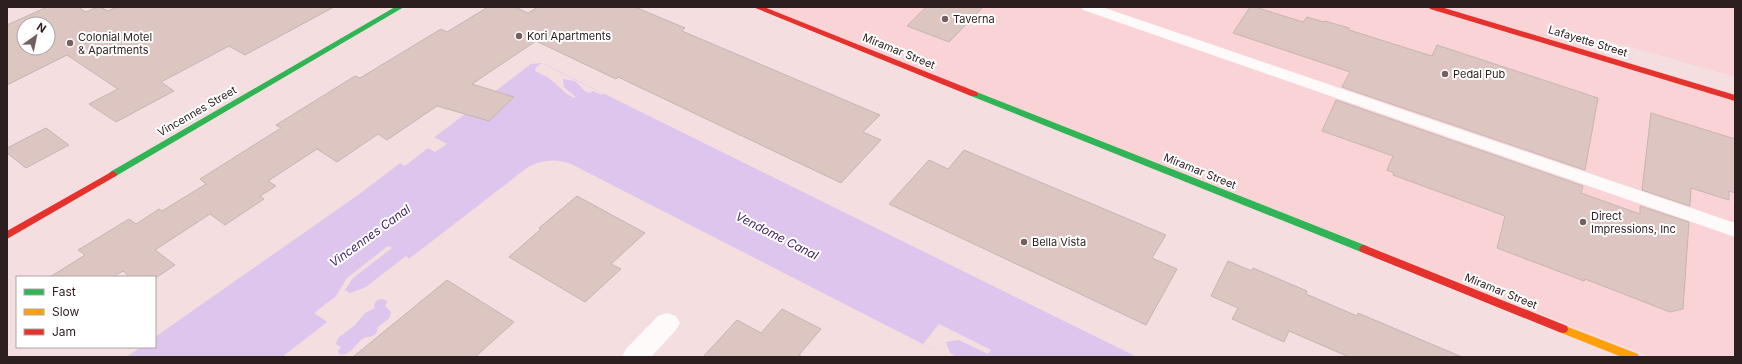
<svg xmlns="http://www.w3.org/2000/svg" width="1742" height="364" viewBox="0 0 1742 364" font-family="Inter,sans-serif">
<rect width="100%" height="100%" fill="#f5dedf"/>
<path fill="#f9d3d6" d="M 759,7 L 1735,7 L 1735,77 L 1607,40 L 1595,39 L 1592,43 L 1591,50 L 1735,98 L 1735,357 L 1651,357 Z"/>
<path fill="#dec5ee" d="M 542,63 L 1137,357 L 948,357 L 575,166 C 559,158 543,159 528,167 L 282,357 L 126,357 L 141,347 L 155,347 L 155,337 L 358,195 L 531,64 Z
M 381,299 L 386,300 L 387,303 L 385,306 L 391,312 L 390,317 C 387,321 382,323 378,327 C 377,329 377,332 376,333 C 373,338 368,336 364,338 C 355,343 351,357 339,354 L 338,351 L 341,347 L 336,344 L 338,338 L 355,325 L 365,313 L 375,308 L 374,305 L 376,301 Z"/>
<path fill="#f5dedf" d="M 542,63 L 553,69 L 604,94 L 602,95 L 593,91 L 590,93 L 585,91 L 575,81 L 563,79 L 564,87 L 576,97 L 574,98 L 567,94 L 549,78 L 535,71 L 536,67 Z
M 434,137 L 447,144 L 435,152 L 428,148 L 405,166 L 398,162 Z
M 388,246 L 392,248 L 353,278 L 345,290 L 350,293 L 366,287 L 406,256 L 411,260 L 329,323 L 314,313 L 336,296 L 347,278 Z
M 939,324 L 991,350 L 988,354 L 959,340 L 946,342 L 950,353 L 957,357 L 944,357 L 944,355 L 923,344 Z"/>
<path fill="#ddc6c1" stroke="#c6b5b2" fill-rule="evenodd" d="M 47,7 L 78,7 L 86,12 L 97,7 L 100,7 L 108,11 L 117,7 L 334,7 L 245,55 L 229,46 L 161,82 L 174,91 L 116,122 L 89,104 L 118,89 L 67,55 L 7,85 L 7,25 ZM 24,24 L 48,24 L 48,48 L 24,48 Z
M 488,7 L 515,7 L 528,13 L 538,7 L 635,7 L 685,28 L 682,31 L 880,115 L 863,132 L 881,140 L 841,183 L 618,77 L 616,79 L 536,41 L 472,84 L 514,97 L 489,121 L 437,106 L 387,140 L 378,134 L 337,162 L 317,149 L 268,181 L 276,186 L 260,196 L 264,199 L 225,225 L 210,214 L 155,250 L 175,265 L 157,277 L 130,277 L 123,271 L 113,277 L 50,277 L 85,255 L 78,250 L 129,219 L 136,224 L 159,209 L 162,211 L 206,184 L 200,179 L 281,128 L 276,125 L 355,76 L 360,78 L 441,29 L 447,32 Z
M 926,7 L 983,7 L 949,42 L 907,26 Z
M 1250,7 L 1255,7 L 1303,22 L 1307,17 L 1324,22 L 1325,21 L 1349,28 L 1349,30 L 1432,56 L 1437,45 L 1598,98 L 1585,170 L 1342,87 L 1350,72 L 1233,33 Z
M 1336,100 L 1583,186 L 1581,193 L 1640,214 L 1640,206 L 1689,222 L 1683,309 L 1670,312 L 1585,279 L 1584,281 L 1497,248 L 1505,216 L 1393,175 L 1394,173 L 1387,170 L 1393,156 L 1322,131 Z
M 1651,113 L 1735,139 L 1735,193 L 1729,191 L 1729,200 L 1691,188 L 1690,206 L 1642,190 Z
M 46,128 L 69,145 L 26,168 L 7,153 L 7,148 Z
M 964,150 L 1166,235 L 1152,258 L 1177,269 L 1146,325 L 889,204 L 929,160 L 948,169 Z
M 577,196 L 645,233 L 611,264 L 621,269 L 585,302 L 509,257 L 541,229 L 539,228 Z
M 1228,261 L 1252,271 L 1253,268 L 1307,291 L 1306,294 L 1357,316 L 1358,313 L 1462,357 L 1349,357 L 1289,331 L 1284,342 L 1232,319 L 1238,308 L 1211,296 Z
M 447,280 L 514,322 L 475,357 L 353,357 Z
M 782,309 L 821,329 L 799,355 L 803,357 L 703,357 L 737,320 L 761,333 Z"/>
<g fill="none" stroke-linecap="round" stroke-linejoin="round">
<path fill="#fefafa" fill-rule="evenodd" d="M 1081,7 L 1102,7 L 1735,223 L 1735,237 L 1083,10 Z"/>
<path fill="#fefafa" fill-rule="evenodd" d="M 667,313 L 676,316 L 680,323 L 676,330 L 651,357 L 622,357 L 626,349 L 658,316 Z"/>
<path fill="#30b455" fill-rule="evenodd" d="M 395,7 L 404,7 L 116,176 L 113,177 L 109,174 L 110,172 Z
M 974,91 L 1367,246 L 1369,249 L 1367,252 L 1361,252 L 971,96 L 970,94 L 971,92 Z"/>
<path fill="#ff9f0a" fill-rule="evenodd" d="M 1563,325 L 1638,354 L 1639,357 L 1622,357 L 1559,332 L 1558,329 L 1559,326 Z"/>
<path fill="#e5322d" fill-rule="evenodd" d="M 753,7 L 764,7 L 977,92 L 978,94 L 977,96 L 971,96 Z
M 1429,7 L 1441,7 L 1735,95 L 1735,101 L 1430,9 Z
M 113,171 L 117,174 L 116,176 L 7,239 L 7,231 Z
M 1364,245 L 1567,326 L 1568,329 L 1567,332 L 1563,333 L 1559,332 L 1361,252 L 1359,249 L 1361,246 Z"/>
</g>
<g fill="#736162" stroke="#fff" stroke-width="1.5">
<circle cx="945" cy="19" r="4"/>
<circle cx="519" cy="36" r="4"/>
<circle cx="70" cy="43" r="4"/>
<circle cx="1445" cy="74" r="4"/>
<circle cx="1583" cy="222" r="4"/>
<circle cx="1024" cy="242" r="4"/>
</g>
<g text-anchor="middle" stroke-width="4" stroke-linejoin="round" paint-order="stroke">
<g font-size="11" fill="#2d1e1f" stroke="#fff" text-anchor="start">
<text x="953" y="23">Taverna</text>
<text x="527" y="40">Kori Apartments</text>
<text x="78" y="41">Colonial Motel<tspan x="78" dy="13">&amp; Apartments</tspan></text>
<text x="1453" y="78">Pedal Pub</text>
<text x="1591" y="220">Direct<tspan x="1591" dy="13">Impressions, Inc</tspan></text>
<text x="1032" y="246">Bella Vista</text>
</g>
<g font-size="11" fill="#2d1e1f" stroke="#fff">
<text transform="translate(1588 41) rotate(17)" y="4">Lafayette Street</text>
<text transform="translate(899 51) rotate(22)" y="4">Miramar Street</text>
<text transform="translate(197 111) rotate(-30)" y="4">Vincennes Street</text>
<text transform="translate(1200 171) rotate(22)" y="4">Miramar Street</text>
<text transform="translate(1501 291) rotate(22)" y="4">Miramar Street</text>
</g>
<g font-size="12" font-style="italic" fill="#452266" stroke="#fff">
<text transform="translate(370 236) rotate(-36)" y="4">Vincennes Canal</text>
<text transform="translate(777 236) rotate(27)" y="4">Vendome Canal</text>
</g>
</g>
<rect width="1742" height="364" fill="none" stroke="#2d1e1f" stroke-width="16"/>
<rect x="16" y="276" width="140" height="72" fill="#ffffff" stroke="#aba5a5"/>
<rect x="24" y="289" width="20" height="6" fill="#30b455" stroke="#aba5a5"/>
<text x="52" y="296" font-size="12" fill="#2d1e1f">Fast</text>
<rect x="24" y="309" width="20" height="6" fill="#ff9f0a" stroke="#aba5a5"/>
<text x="52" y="316" font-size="12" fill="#2d1e1f">Slow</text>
<rect x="24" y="329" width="20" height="6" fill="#e5322d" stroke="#aba5a5"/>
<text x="52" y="336" font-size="12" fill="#2d1e1f">Jam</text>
<g transform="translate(36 36) rotate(33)"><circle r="19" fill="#ffffff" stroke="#aba5a5"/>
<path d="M0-3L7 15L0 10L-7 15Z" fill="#736162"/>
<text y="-6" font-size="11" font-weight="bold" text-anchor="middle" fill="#2d1e1f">N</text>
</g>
</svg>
